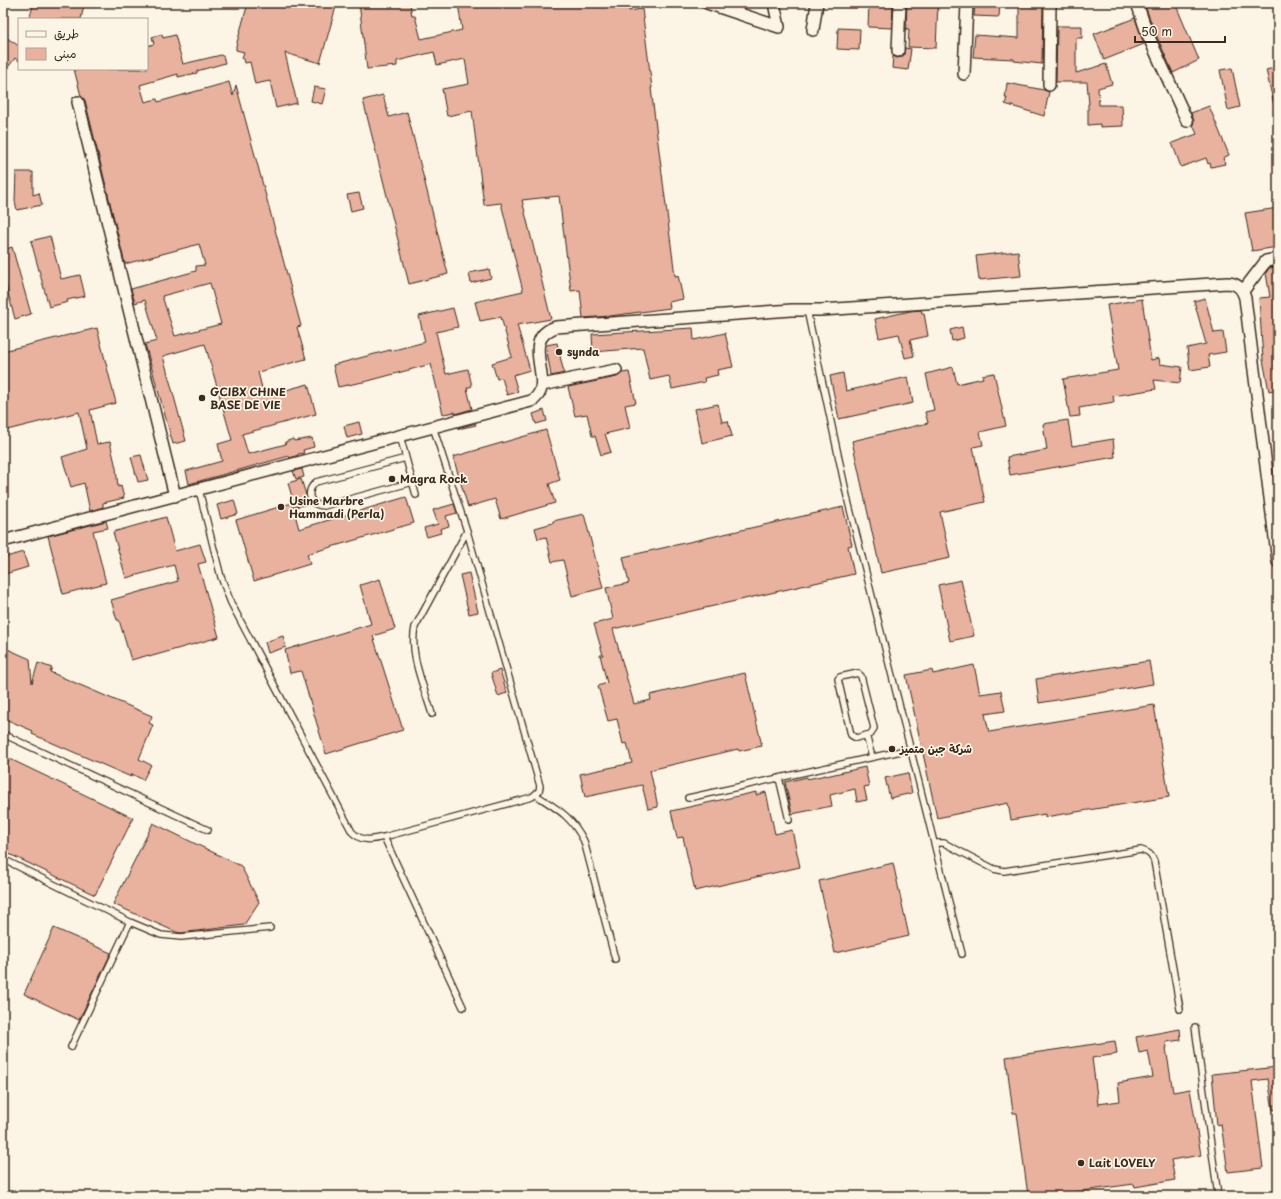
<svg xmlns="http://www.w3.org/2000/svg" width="1281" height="1199" viewBox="0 0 1281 1199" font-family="'Playpen Sans','Playpen Sans Arabic',sans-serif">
<rect width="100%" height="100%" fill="#fcf5e5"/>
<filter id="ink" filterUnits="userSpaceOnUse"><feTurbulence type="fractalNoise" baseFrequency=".025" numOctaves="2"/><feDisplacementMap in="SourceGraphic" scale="8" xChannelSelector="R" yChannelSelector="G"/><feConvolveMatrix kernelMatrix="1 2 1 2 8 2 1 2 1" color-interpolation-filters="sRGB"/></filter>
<g filter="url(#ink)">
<path fill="#e9b29e" stroke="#3b2a1e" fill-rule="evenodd" d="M 34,3 L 74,3 L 84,5 L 81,19 L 29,19 Z
M 248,3 L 337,3 L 320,63 L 285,53 L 297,103 L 276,108 L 270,81 L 255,84 L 250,62 L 245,63 L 244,59 L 242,58 L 244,52 L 236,50 L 236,46 Z
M 359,3 L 410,3 L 412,16 L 415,16 L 421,39 L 462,30 L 458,3 L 628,3 L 629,11 L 642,9 L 652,88 L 651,88 L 675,276 L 678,275 L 683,299 L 669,302 L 670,308 L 610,316 L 583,318 L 580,290 L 571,291 L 559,196 L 522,200 L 551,319 L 517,325 L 530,370 L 513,375 L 518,392 L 507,395 L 502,378 L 497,379 L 492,363 L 512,357 L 501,317 L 480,321 L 475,302 L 523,291 L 501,203 L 484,205 L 472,111 L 447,116 L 442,89 L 469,84 L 465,59 L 437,65 L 434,52 L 397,61 L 397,66 L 367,69 Z
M 869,3 L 893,3 L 892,28 L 868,27 Z
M 907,3 L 938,3 L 936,48 L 908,47 L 909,29 L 906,29 Z
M 975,3 L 1000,3 L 999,17 L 974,16 Z
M 1019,3 L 1043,3 L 1042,64 L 1014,61 L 1014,59 L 973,57 L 975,35 L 1019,38 Z
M 1144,3 L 1175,3 L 1199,60 L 1173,73 L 1154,30 Z
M 1135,18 L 1144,44 L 1104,60 L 1094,34 Z
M 1057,26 L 1082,26 L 1082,38 L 1076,38 L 1076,73 L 1106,64 L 1112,84 L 1098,88 L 1099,105 L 1122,105 L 1123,126 L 1100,127 L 1100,124 L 1088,125 L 1088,104 L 1089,104 L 1087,82 L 1056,82 Z
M 838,28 L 860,29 L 859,50 L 837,49 Z
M 162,34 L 163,38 L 175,35 L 183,64 L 221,55 L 222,56 L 223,56 L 225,63 L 197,71 L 197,73 L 178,77 L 178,74 L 140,85 L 145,102 L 157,99 L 158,102 L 229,82 L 233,96 L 236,85 L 301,326 L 297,327 L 306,359 L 258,372 L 264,396 L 308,384 L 316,414 L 242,434 L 248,454 L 286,444 L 285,442 L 293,439 L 294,441 L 312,438 L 314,447 L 303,450 L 304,453 L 298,454 L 298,455 L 290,458 L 289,456 L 189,484 L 186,471 L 222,461 L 218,444 L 232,440 L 205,344 L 163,356 L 186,441 L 173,444 L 145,344 L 157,341 L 145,300 L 135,303 L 131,289 L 196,271 L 196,266 L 205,265 L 199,244 L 125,264 L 85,100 L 81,96 L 74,69 L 147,69 L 147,46 L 154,44 L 152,37 ZM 210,283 L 221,324 L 175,336 L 162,296 Z
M 7,38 L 19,46 L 19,61 L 15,58 L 9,66 L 3,62 L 3,44 Z
M 905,48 L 911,49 L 908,70 L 892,68 L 893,56 L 897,58 L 902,57 L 904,54 Z
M 1278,67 L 1278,104 L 1274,105 L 1266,70 Z
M 1232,68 L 1240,107 L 1228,110 L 1220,70 Z
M 1007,83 L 1044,90 L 1049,92 L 1044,116 L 1005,104 L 1007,98 L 1005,98 Z
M 314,87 L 326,89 L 322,104 L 311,101 Z
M 383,95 L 389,117 L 407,112 L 448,274 L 409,284 L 363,100 Z
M 1209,106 L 1229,155 L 1223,158 L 1225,164 L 1211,167 L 1210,163 L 1208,164 L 1206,158 L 1181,167 L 1172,143 L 1197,134 L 1193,125 L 1194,121 L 1191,113 Z
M 16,172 L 33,172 L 33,195 L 39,193 L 42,205 L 17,210 L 15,201 Z
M 359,193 L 363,208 L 351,211 L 347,195 Z
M 1278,208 L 1278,247 L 1252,251 L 1245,213 Z
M 50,236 L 61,279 L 80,275 L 85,296 L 67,300 L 68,302 L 49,307 L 31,241 Z
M 12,247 L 31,314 L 15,319 L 3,274 L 3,250 Z
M 1018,251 L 1021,276 L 979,280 L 976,256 Z
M 1278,267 L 1278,389 L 1269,391 L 1263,360 L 1259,298 L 1270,297 L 1266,273 L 1269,268 Z
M 489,269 L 491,278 L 471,283 L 469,273 Z
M 1205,298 L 1214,333 L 1223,332 L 1226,352 L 1208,355 L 1210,367 L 1190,370 L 1187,348 L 1206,344 L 1194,301 Z
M 1142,299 L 1151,360 L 1159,358 L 1160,364 L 1182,367 L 1180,383 L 1154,380 L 1156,389 L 1113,396 L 1114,402 L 1079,408 L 1080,416 L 1070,417 L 1063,379 L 1118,370 L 1107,305 Z
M 453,308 L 458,327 L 436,332 L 446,374 L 468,369 L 472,386 L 467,388 L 472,409 L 455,414 L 455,412 L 443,414 L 431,364 L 368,381 L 338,387 L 333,365 L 390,350 L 390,351 L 425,342 L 419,316 Z
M 921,310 L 922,313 L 924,313 L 928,336 L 910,340 L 914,356 L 905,358 L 899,334 L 879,338 L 875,319 L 910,311 Z
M 962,327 L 964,338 L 952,341 L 950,330 Z
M 97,328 L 116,403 L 90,410 L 97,444 L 110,442 L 116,468 L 118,487 L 121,486 L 124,498 L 103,503 L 103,507 L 90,511 L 84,483 L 71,487 L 62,457 L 87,449 L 79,412 L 3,431 L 3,351 Z
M 693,328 L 694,340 L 725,333 L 733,367 L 717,370 L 718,375 L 704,378 L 705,382 L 672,389 L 669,376 L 650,380 L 643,348 L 593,352 L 592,334 Z
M 557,343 L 564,373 L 551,376 L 546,345 Z
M 953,367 L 957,384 L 983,378 L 982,375 L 994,373 L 1006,426 L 980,432 L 983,445 L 973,447 L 985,502 L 940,512 L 950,558 L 881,573 L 852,441 L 928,423 L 925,412 L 934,410 L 926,374 Z
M 629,372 L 636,403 L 625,405 L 630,428 L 605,434 L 611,452 L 601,455 L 595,436 L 592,436 L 587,414 L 575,416 L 568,387 L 617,377 L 622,373 Z
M 843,373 L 846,391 L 908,377 L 913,403 L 839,419 L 830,376 Z
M 718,404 L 722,422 L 728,421 L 732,436 L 702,443 L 695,409 Z
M 544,410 L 547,421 L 536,424 L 533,414 Z
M 1068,420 L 1072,446 L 1113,439 L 1115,457 L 1010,475 L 1007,457 L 1047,450 L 1043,424 Z
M 359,422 L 362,434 L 347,438 L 344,426 Z
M 475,423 L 476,425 L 458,429 L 458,428 Z
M 546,430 L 560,480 L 549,484 L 555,503 L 501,519 L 495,499 L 468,507 L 453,457 Z
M 141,455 L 148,480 L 138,482 L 131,457 Z
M 302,469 L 304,477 L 296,479 L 293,471 Z
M 301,479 L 309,504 L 295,507 L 288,483 Z
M 406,497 L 414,523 L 307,554 L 310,564 L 254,581 L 236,520 L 292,503 L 299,529 Z
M 234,500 L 238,514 L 221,519 L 217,505 Z
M 454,504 L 457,513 L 446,516 L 449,526 L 440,529 L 441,533 L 427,537 L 424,528 L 438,524 L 433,510 Z
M 843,507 L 852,545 L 848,546 L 854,574 L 613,629 L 634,704 L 651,700 L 650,695 L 745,673 L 762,746 L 739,751 L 738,749 L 650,770 L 658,807 L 648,809 L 642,785 L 585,797 L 580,774 L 632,763 L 627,743 L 623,744 L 617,719 L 608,721 L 598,686 L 607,683 L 600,655 L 603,655 L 594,624 L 613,619 L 606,588 L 629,583 L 623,557 Z
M 584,514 L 603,588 L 572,596 L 563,560 L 552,562 L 546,537 L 538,539 L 535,528 L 553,523 L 553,521 Z
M 166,517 L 175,551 L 200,544 L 206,562 L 198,564 L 219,637 L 149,657 L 149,655 L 131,660 L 119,620 L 117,620 L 111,600 L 178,581 L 174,565 L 126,578 L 113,532 Z
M 106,521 L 108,528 L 93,531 L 106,583 L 63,594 L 48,536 Z
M 23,552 L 28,567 L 5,574 L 3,568 L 3,558 Z
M 469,573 L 478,612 L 469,614 L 460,575 Z
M 380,579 L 395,629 L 373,636 L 403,730 L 326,754 L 301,671 L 290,673 L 285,650 L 371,624 L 360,585 Z
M 961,580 L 974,636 L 950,641 L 938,585 Z
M 283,636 L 286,647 L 268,653 L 265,642 Z
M 3,647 L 30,659 L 32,683 L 38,663 L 52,668 L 50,672 L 152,716 L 149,723 L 153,725 L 139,759 L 151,765 L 143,780 L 132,774 L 131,777 L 32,734 L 33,731 L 3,718 Z
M 1149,661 L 1153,684 L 1039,703 L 1036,679 Z
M 974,665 L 980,694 L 1001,691 L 1005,711 L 985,714 L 989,732 L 1154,705 L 1169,797 L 1045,817 L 1045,814 L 1011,820 L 1008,803 L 937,818 L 906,675 L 932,670 L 933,674 Z
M 500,670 L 507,693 L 498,696 L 491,673 Z
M 10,759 L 133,818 L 95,895 L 3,851 L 3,773 Z
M 865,767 L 869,786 L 864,787 L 867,800 L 857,802 L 855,789 L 830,795 L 832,806 L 792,814 L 785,782 L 807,777 L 807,779 L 826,775 L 826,776 Z
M 908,773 L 912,793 L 890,798 L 885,778 Z
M 756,792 L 756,795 L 766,792 L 775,834 L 792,830 L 800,867 L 695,891 L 683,837 L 677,838 L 671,811 Z
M 153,823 L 241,866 L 259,902 L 244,925 L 181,933 L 176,932 L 113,904 Z
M 893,863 L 909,936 L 835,953 L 819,881 Z
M 54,928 L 111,953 L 79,1020 L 24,994 Z
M 1180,1029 L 1181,1040 L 1166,1042 L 1167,1048 L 1166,1048 L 1173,1092 L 1190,1089 L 1201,1155 L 1171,1160 L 1175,1180 L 1135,1187 L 1134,1184 L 1046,1196 L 1028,1196 L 1017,1113 L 1013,1113 L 1006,1057 L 1115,1041 L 1117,1054 L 1092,1058 L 1098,1104 L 1120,1101 L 1118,1083 L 1153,1077 L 1148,1051 L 1139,1053 L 1136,1037 Z
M 1278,1067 L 1278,1109 L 1273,1110 L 1268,1079 L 1252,1081 L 1263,1168 L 1228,1172 L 1221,1124 L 1217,1125 L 1212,1074 Z"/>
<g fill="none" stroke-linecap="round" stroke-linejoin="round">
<g stroke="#3b2a1e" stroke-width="8">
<path id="service" d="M 807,310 L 848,501 L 962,954
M 400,436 L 416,495
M 406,458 L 316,482 C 305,492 309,505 324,506 L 413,482
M 199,490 L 221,577 L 231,603 L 352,832 C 362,842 371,840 384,837 L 532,797 L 539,791 L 540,786 L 467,531 L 433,427
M 858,673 L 861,676 L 874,728 L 871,734 L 856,738 L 851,735 L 838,679 L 840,677 Z
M 432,714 C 424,687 409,655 415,627 L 467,531
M 3,734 L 208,830
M 866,735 L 872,757
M 779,778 L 789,820
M 536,795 C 559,810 571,816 584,841 L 615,959
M 688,798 L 910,749
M 384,837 L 463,1007
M 934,843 L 944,843 L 994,869 L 1004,871 L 1141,850 C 1148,852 1151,854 1154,861 L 1180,1009
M 3,859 L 130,922 L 161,935 L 181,937 L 270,928
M 1195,1027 L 1218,1196
M 71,1047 L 130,922"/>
</g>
<g stroke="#3b2a1e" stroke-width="14">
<path id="minor" d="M 707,3 L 779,27 L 774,3
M 1137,3 L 1147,33 L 1187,121
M 813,30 L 817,3
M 898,51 L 900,3
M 964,74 L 967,3
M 1049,85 L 1050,3
M 78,102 L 175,496
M 1243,291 L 1266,261 L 1278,259
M 542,385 L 616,370
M 3,541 L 531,401 C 560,386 516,340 556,327 L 792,310 L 821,310 L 1227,283 C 1237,283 1242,288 1245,298 L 1278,562"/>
</g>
<use href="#service" stroke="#fcf5e5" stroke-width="5.5"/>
<use href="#minor" stroke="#fcf5e5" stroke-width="11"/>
</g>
</g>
<g fill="#3b2a1e" stroke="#fcf5e5" stroke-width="1.5">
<circle cx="559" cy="352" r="4"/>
<circle cx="202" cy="398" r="4"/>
<circle cx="392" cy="479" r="4"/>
<circle cx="281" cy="507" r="4"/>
<circle cx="892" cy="749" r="4"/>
<circle cx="1081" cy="1163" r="4"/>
</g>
<g text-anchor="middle" stroke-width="3.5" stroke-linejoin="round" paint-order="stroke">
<g font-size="11" font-weight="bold" fill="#3b2a1e" stroke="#fcf5e5" text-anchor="start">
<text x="567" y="356">synda</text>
<text x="210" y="396">GCIBX CHINE<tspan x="210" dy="13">BASE DE VIE</tspan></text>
<text x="400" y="483">Magra Rock</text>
<text x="289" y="505">Usine Marbre<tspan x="289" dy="13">Hammadi (Perla)</tspan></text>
<text x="900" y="753">شركة جبن متميز</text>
<text x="1089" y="1167">Lait LOVELY</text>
</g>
</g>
<rect width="1281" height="1199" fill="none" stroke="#fcf5e5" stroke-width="16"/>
<rect x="8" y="8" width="1265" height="1183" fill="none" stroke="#3b2a1e" stroke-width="1.5" filter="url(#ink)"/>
<rect x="18" y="18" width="130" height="52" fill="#fcf5e5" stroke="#afa495"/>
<rect x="26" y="31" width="20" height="6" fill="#fcf5e5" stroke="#afa495"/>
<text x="54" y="38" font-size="12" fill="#3b2a1e">طريق</text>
<rect x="26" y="48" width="20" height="12" fill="#e9b29e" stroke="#afa495"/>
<text x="54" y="58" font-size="12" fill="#3b2a1e">مبنى</text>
<path d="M1135 36v6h90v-6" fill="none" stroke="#3b2a1e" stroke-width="2"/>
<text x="1141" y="36" font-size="12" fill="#3b2a1e" stroke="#fcf5e5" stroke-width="3" paint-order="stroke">50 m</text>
</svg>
